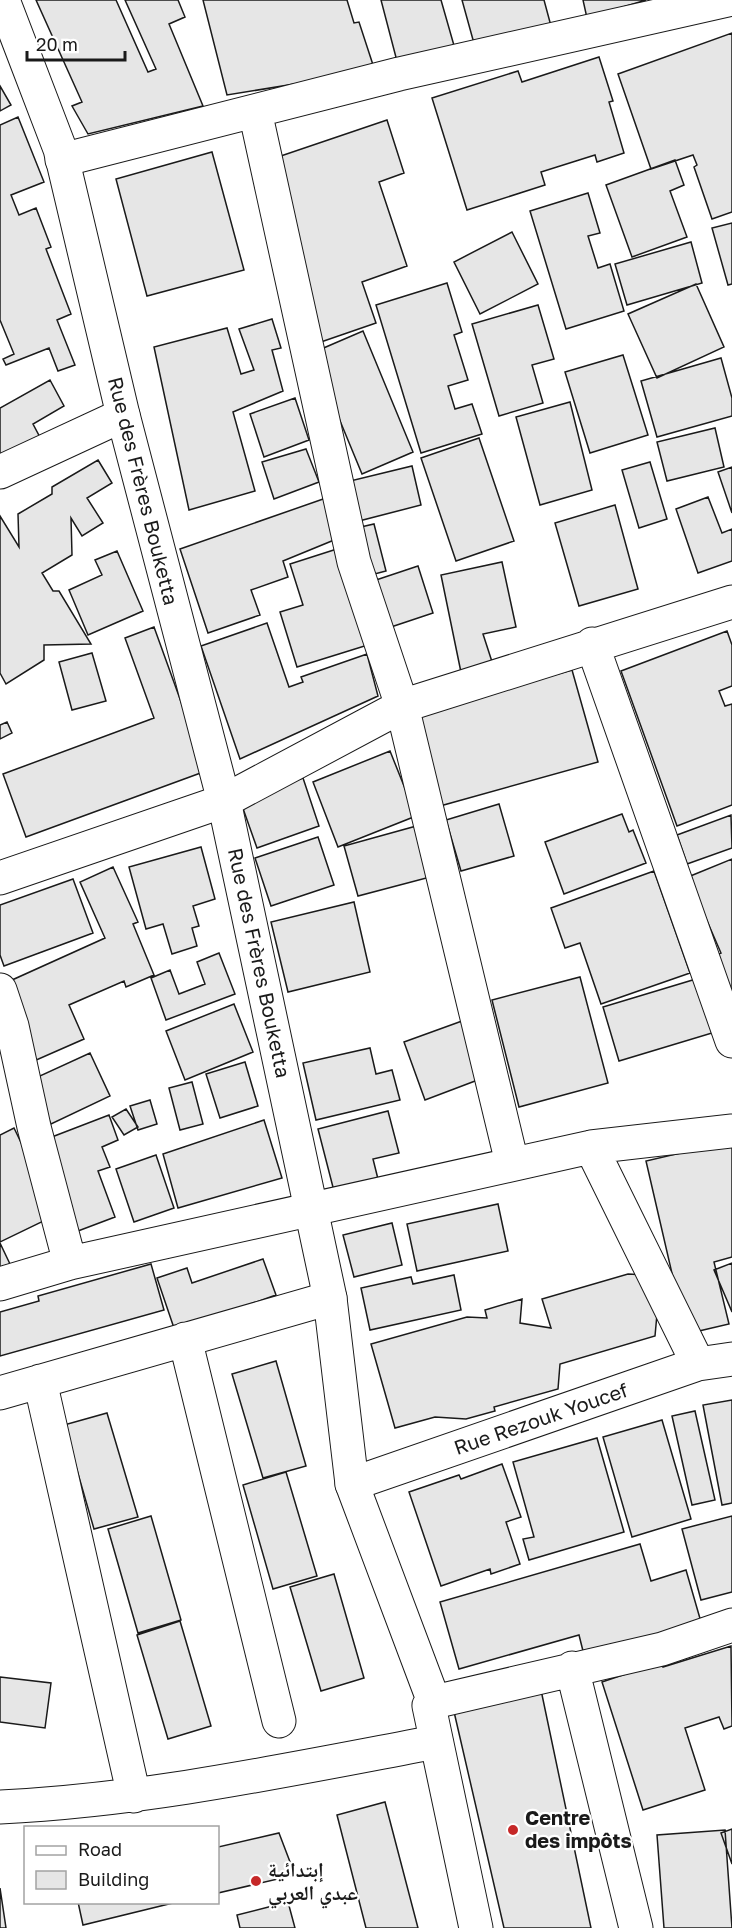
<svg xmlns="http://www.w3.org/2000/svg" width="732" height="1928" viewBox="0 0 732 1928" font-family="'Golos Text','Noto Naskh Arabic',sans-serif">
<rect width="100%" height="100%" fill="#fff"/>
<path fill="#e6e6e6" stroke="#1a1a1a" stroke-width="1.5" d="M 36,0 L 116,0 L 148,72 L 156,69 L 125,0 L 178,0 L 185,17 L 169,24 L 203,106 L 88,134 L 72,106 L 82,102 Z
M 203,0 L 347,0 L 354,23 L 359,22 L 375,71 L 227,95 Z
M 381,0 L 441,0 L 455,49 L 398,65 Z
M 462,0 L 544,0 L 551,26 L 475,47 Z
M 583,0 L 646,0 L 587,18 Z
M 732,33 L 732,212 L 712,219 L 694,167 L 697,165 L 693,155 L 651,169 L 618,74 Z
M 599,57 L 613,101 L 609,102 L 624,153 L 597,162 L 595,155 L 541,172 L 545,185 L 467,210 L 432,98 L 518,71 L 522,82 Z
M 0,86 L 11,105 L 0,111 Z
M 18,117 L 44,182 L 11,195 L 19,215 L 36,208 L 51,247 L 46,249 L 71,314 L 57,320 L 75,365 L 58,371 L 49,348 L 6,365 L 3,359 L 14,354 L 0,320 L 0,125 Z
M 387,120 L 404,173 L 379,182 L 407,266 L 362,282 L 376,323 L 318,343 L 266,161 Z
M 212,152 L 244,270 L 147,296 L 116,179 Z
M 675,160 L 684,185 L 670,191 L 687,237 L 632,257 L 606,185 Z
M 588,193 L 600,233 L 588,236 L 598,268 L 610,264 L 624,311 L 566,329 L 530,211 Z
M 732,223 L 732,284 L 728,285 L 712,228 Z
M 512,232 L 538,284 L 480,314 L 454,262 Z
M 691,242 L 702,283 L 627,305 L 615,264 Z
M 447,283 L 462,332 L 454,335 L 468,380 L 448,386 L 455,409 L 472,404 L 482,434 L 421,453 L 376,305 Z
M 696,284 L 724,347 L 657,378 L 628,314 Z
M 538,305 L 554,359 L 532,365 L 543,403 L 499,416 L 472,324 Z
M 272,319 L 281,348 L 272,350 L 283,391 L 233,412 L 255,491 L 189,510 L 154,347 L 227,328 L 241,374 L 254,370 L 239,329 Z
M 363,331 L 413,452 L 362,474 L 312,353 Z
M 623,355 L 648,435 L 590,453 L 565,372 Z
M 721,358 L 732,398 L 732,416 L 657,437 L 641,381 Z
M 50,380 L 64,406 L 33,424 L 43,443 L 0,468 L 0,408 Z
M 295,398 L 309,440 L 264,457 L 250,414 Z
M 570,402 L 592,490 L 540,505 L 516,417 Z
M 715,428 L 724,467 L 667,481 L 657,442 Z
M 479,438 L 514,541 L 456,561 L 421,458 Z
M 306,449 L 319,482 L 274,499 L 262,462 Z
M 98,460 L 112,483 L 87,498 L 103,523 L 82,536 L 71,518 L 72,555 L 42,573 L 53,591 L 59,591 L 91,644 L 44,645 L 44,660 L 6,684 L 0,673 L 0,516 L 19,547 L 18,514 L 52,494 L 52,487 Z
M 650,462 L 667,519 L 639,528 L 622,470 Z
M 412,466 L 421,505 L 355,522 L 346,482 Z
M 732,467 L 732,513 L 718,472 Z
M 708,497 L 722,533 L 732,529 L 732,561 L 698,573 L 676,509 Z
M 326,498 L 339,538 L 283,561 L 288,577 L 251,590 L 260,615 L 208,633 L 180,549 Z
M 615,505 L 638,589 L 579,606 L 555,523 Z
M 374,524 L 386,571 L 363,577 L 352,529 Z
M 340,548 L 371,644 L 297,667 L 280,612 L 303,605 L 290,564 Z
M 117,551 L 143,611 L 88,635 L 69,590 L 102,575 L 95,560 Z
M 502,562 L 516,627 L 483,634 L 496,674 L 463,682 L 441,575 Z
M 418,566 L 433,613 L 379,631 L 364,584 Z
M 267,623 L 289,687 L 303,682 L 301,677 L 367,654 L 378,696 L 240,759 L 201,646 Z
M 154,627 L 206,771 L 26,837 L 3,774 L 154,718 L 125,638 Z
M 727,631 L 732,645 L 732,686 L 719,691 L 725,706 L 732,704 L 732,805 L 677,826 L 621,671 Z
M 92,653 L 106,701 L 72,710 L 59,662 Z
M 572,670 L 598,762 L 440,806 L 414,714 Z
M 7,722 L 12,733 L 0,739 L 0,725 Z
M 390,751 L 416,816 L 338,847 L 313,782 Z
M 303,778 L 319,826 L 257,848 L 240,800 Z
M 499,804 L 514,856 L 461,871 L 446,820 Z
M 622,814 L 629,832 L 633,830 L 646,863 L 564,894 L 545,842 Z
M 731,815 L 732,848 L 687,864 L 677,835 Z
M 420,825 L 434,876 L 358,896 L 344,846 Z
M 318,837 L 334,885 L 271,906 L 255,858 Z
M 201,847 L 215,899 L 193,906 L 199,926 L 192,928 L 197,946 L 172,954 L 163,924 L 146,929 L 129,867 Z
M 732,859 L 732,1015 L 708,958 L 721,953 L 688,877 Z
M 113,867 L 138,922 L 133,924 L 154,975 L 126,987 L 124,981 L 69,1005 L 84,1039 L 34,1061 L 1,985 L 105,938 L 80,882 Z
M 654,871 L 690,973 L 601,1004 L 580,943 L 565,948 L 551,908 Z
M 73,879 L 93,933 L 4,966 L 0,955 L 0,905 Z
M 354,902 L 370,972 L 288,992 L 271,922 Z
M 219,953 L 235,994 L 166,1020 L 151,978 L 170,970 L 179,994 L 205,984 L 197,962 Z
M 580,977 L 608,1083 L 519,1107 L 492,1000 Z
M 696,979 L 712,1033 L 619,1061 L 603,1007 Z
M 234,1004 L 253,1052 L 185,1080 L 166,1031 Z
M 462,1021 L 483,1078 L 425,1100 L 404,1042 Z
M 370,1048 L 376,1074 L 392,1070 L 400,1100 L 316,1120 L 303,1063 Z
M 90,1053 L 110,1096 L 51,1124 L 31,1080 Z
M 245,1062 L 258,1106 L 220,1118 L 206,1074 Z
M 192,1082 L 203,1124 L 180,1130 L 169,1088 Z
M 150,1100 L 157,1124 L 138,1130 L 130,1106 Z
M 126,1109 L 138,1127 L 124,1135 L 112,1117 Z
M 388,1111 L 399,1153 L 373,1159 L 379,1183 L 335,1195 L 318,1129 Z
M 109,1115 L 118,1140 L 102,1147 L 110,1167 L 98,1171 L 115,1217 L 78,1231 L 44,1140 Z
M 264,1120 L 282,1178 L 178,1208 L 163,1154 Z
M 14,1128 L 56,1215 L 0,1242 L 0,1135 Z
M 732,1141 L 732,1257 L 714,1262 L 729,1324 L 686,1334 L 646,1161 Z
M 156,1155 L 174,1208 L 134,1222 L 116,1169 Z
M 498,1204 L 508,1251 L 417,1271 L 407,1224 Z
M 392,1223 L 402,1265 L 354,1277 L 343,1235 Z
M 0,1243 L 10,1264 L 0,1268 Z
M 263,1259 L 276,1295 L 175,1331 L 157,1278 L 187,1268 L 192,1283 Z
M 732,1263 L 732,1312 L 714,1270 Z
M 151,1264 L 164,1310 L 0,1356 L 0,1312 L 39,1301 L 38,1296 Z
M 628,1274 L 646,1275 L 657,1314 L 655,1336 L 560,1364 L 558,1389 L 494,1407 L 495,1411 L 466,1419 L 435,1417 L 395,1428 L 371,1344 L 467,1317 L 487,1318 L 485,1310 L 522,1299 L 520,1323 L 551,1328 L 542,1299 Z
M 454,1275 L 461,1310 L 370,1330 L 361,1288 L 411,1277 L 413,1284 Z
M 276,1361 L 306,1466 L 263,1478 L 232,1374 Z
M 732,1400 L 732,1503 L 722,1505 L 703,1405 Z
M 695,1411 L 715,1500 L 692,1505 L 672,1416 Z
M 107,1413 L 138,1517 L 94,1529 L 64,1425 Z
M 662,1420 L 691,1519 L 632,1537 L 603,1437 Z
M 597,1438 L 624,1532 L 529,1560 L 523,1539 L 534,1537 L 513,1462 Z
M 502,1464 L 521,1517 L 506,1522 L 520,1564 L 491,1574 L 490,1569 L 441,1586 L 409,1492 L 459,1475 L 461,1479 Z
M 286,1472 L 317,1576 L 273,1589 L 243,1485 Z
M 151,1516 L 181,1620 L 138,1633 L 108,1529 Z
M 732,1516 L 732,1592 L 701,1600 L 682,1529 Z
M 640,1544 L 651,1581 L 686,1570 L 701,1622 L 584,1655 L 579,1635 L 459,1669 L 440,1602 Z
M 334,1574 L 364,1678 L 321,1691 L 290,1587 Z
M 180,1621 L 211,1726 L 168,1739 L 137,1635 Z
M 731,1646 L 732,1726 L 724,1729 L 719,1717 L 685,1728 L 705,1790 L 643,1810 L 602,1682 L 661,1662 L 663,1667 Z
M 0,1677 L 51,1683 L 45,1728 L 0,1722 Z
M 541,1690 L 591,1928 L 504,1928 L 452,1703 Z
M 385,1802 L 418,1928 L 366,1928 L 337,1815 Z
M 732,1829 L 732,1864 L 721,1833 Z
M 725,1830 L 732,1928 L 664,1928 L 657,1835 Z
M 279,1833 L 295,1875 L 218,1893 L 218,1847 Z
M 0,1888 L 6,1928 L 0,1928 Z
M 78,1902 L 177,1902 L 83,1925 Z
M 288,1902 L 295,1928 L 240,1928 L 237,1915 Z"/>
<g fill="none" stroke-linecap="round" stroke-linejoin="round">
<g stroke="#1a1a1a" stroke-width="35">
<path id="minor" d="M 255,111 L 354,562 L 402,706 L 512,1163
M 62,160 L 399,74 L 728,0
M 0,472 L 123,415
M 592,644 L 732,1041
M 0,878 L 224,801 L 402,706 L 732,602
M 0,990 L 12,1026 L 34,1127 L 70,1263
M 591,1147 L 698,1364
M 0,1284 L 70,1263 L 591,1147 L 732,1131
M 185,1339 L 279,1721
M 40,1381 L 134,1796
M 0,1393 L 330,1298
M 352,1484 L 698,1364 L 732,1359
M 572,1668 L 636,1928
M 434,1702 L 662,1649 L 732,1625
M 0,1807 C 148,1800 291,1769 436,1742"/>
</g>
<g stroke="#1a1a1a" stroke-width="35">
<path id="major" d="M 3,0 L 60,149 L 123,415 L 224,801 L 330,1298 L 352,1484 L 434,1702 L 429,1706 L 476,1928"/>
</g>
<use href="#minor" stroke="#fff" stroke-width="33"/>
<use href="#major" stroke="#fff" stroke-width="33"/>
</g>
<g fill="#c62828" stroke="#fff" stroke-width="2">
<circle cx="513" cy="1830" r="6"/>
<circle cx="256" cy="1881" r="6"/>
</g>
<g text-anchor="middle" stroke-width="4.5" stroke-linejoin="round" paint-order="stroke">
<g font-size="20" fill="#1a1a1a" stroke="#fff">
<text transform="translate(143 491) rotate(76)" y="7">Rue des Frères Bouketta</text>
<text transform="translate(259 963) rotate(78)" y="7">Rue des Frères Bouketta</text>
<text transform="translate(541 1419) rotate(-19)" y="7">Rue Rezouk Youcef</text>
</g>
<g font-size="20" font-weight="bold" fill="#1a1a1a" stroke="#fff" text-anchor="start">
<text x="525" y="1825">Centre<tspan x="525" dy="23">des impôts</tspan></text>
<text x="268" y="1877">إبتدائية<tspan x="268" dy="23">عبدي العربي</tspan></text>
</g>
</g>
<rect x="24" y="1826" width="195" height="78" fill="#ffffff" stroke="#a3a3a3" stroke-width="1.5"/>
<rect x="36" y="1846" width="30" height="9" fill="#ffffff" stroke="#a3a3a3" stroke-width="1.5"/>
<text x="78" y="1856" font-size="18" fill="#1a1a1a">Road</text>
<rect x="36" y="1871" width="30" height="18" fill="#e6e6e6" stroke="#a3a3a3" stroke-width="1.5"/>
<text x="78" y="1886" font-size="18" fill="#1a1a1a">Building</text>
<path d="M27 51v9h98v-9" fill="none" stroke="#1a1a1a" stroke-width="3"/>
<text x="36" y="51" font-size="18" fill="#1a1a1a" stroke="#ffffff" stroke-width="4.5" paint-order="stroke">20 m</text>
</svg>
